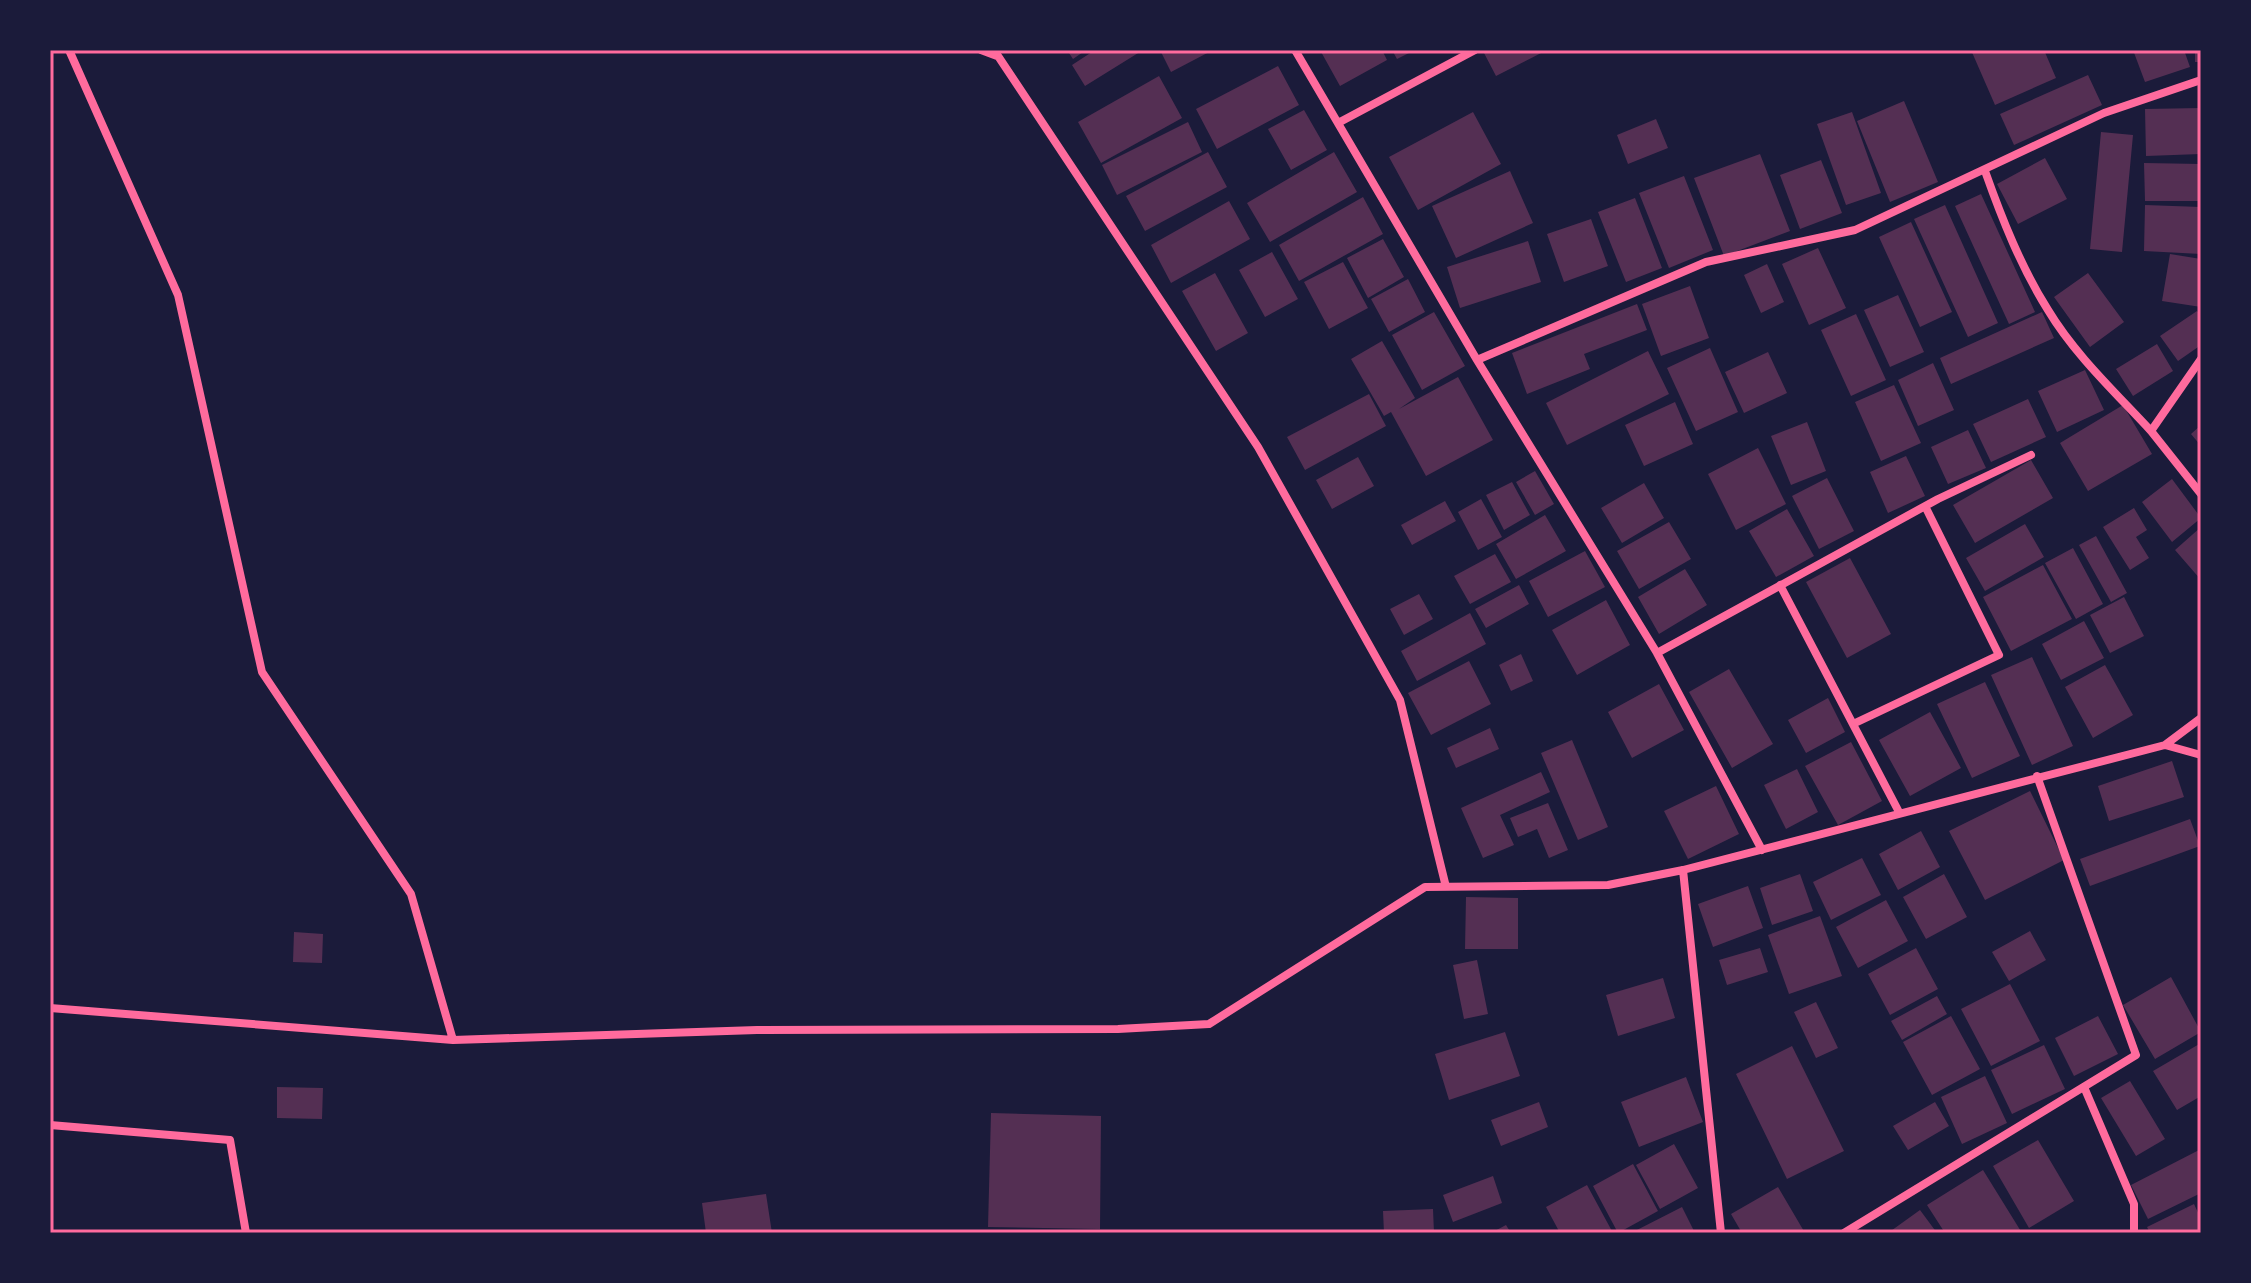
<svg xmlns="http://www.w3.org/2000/svg" width="2251" height="1283" viewBox="0 0 2251 1283" font-family="'Space Grotesk',sans-serif">
<rect width="100%" height="100%" fill="#1b1b3a"/>
<path fill="#542f53" d="M 1067,50 L 1086,50 L 1073,59 Z
M 1095,50 L 1143,50 L 1085,86 L 1072,65 Z
M 1160,50 L 1213,50 L 1171,72 Z
M 1320,50 L 1382,50 L 1387,60 L 1340,86 Z
M 1392,50 L 1415,50 L 1397,59 Z
M 1489,50 L 1547,50 L 1496,76 L 1484,53 Z
M 1971,50 L 2044,50 L 2056,78 L 1995,105 Z
M 2133,50 L 2184,50 L 2190,67 L 2145,82 Z
M 2195,50 L 2201,50 L 2201,62 L 2195,62 Z
M 1278,66 L 1299,105 L 1217,149 L 1196,109 Z
M 2088,75 L 2102,105 L 2014,145 L 2000,114 Z
M 1159,76 L 1182,118 L 1101,163 L 1078,122 Z
M 1904,101 L 1938,182 L 1890,202 L 1857,121 Z
M 2201,108 L 2201,154 L 2146,156 L 2145,109 Z
M 1304,110 L 1327,150 L 1291,170 L 1268,129 Z
M 1473,112 L 1501,164 L 1418,210 L 1389,157 Z
M 1852,112 L 1881,193 L 1846,205 L 1817,124 Z
M 1656,119 L 1668,148 L 1628,164 L 1617,135 Z
M 1188,122 L 1202,152 L 1117,195 L 1102,165 Z
M 2101,132 L 2133,135 L 2122,252 L 2090,249 Z
M 1208,152 L 1227,187 L 1145,231 L 1126,196 Z
M 1334,152 L 1357,192 L 1270,242 L 1247,203 Z
M 1760,154 L 1790,231 L 1724,256 L 1694,178 Z
M 2045,158 L 2067,199 L 2018,224 L 1997,184 Z
M 1821,160 L 1842,213 L 1800,229 L 1780,175 Z
M 2144,163 L 2201,164 L 2201,201 L 2145,201 Z
M 1510,171 L 1533,223 L 1456,258 L 1432,206 Z
M 1684,176 L 1713,250 L 1669,268 L 1639,193 Z
M 1981,194 L 2035,312 L 2009,324 L 1955,206 Z
M 1363,197 L 1383,234 L 1299,281 L 1279,245 Z
M 1635,198 L 1662,268 L 1626,282 L 1598,212 Z
M 1229,201 L 1250,239 L 1171,283 L 1151,245 Z
M 1945,205 L 1998,323 L 1968,337 L 1914,219 Z
M 2145,205 L 2201,207 L 2201,254 L 2144,251 Z
M 1591,219 L 1608,266 L 1564,282 L 1547,234 Z
M 1911,222 L 1952,312 L 1920,327 L 1879,237 Z
M 1383,239 L 1404,277 L 1368,298 L 1347,258 Z
M 1528,241 L 1541,282 L 1460,308 L 1447,267 Z
M 1818,248 L 1846,308 L 1809,325 L 1782,264 Z
M 1272,252 L 1298,299 L 1265,317 L 1239,270 Z
M 2170,254 L 2201,259 L 2201,307 L 2162,301 Z
M 1343,262 L 1368,308 L 1329,329 L 1304,282 Z
M 1767,264 L 1784,302 L 1761,313 L 1744,275 Z
M 1215,273 L 1248,333 L 1216,351 L 1182,291 Z
M 2088,273 L 2124,322 L 2090,347 L 2054,297 Z
M 1408,279 L 1425,312 L 1389,332 L 1371,299 Z
M 1690,286 L 1709,338 L 1661,356 L 1642,304 Z
M 1898,295 L 1924,352 L 1890,367 L 1864,310 Z
M 1637,304 L 1647,330 L 1584,354 L 1590,369 L 1527,394 L 1512,353 Z
M 2197,311 L 2201,316 L 2201,345 L 2178,361 L 2160,336 Z
M 1434,312 L 1465,366 L 1422,390 L 1392,335 Z
M 2042,312 L 2054,338 L 1951,384 L 1940,358 Z
M 1856,314 L 1886,380 L 1851,396 L 1821,330 Z
M 1382,341 L 1415,398 L 1399,409 L 1458,377 L 1493,440 L 1426,476 L 1391,412 L 1384,416 L 1351,359 Z
M 2157,344 L 2173,371 L 2133,396 L 2116,369 Z
M 1710,348 L 1738,412 L 1696,431 L 1667,368 Z
M 1648,351 L 1669,394 L 1567,445 L 1546,403 Z
M 1768,352 L 1787,393 L 1744,413 L 1725,372 Z
M 1933,363 L 1954,410 L 1918,426 L 1898,380 Z
M 2085,370 L 2104,410 L 2057,432 L 2038,391 Z
M 1894,385 L 1921,443 L 1881,461 L 1855,402 Z
M 1369,394 L 1386,426 L 1305,470 L 1287,437 Z
M 2028,399 L 2046,437 L 1991,462 L 1973,424 Z
M 1675,402 L 1693,444 L 1644,466 L 1625,425 Z
M 2123,405 L 2152,454 L 2088,491 L 2060,443 Z
M 1807,422 L 1826,471 L 1791,485 L 1771,436 Z
M 2201,425 L 2201,446 L 2191,434 Z
M 1968,430 L 1986,468 L 1948,484 L 1931,447 Z
M 1758,448 L 1786,504 L 1736,530 L 1708,474 Z
M 1906,456 L 1925,496 L 1888,513 L 1870,472 Z
M 1358,457 L 1374,486 L 1332,509 L 1316,480 Z
M 2031,460 L 2053,498 L 1975,543 L 1953,505 Z
M 1535,471 L 1554,504 L 1535,515 L 1516,482 Z
M 1827,478 L 1854,531 L 1819,549 L 1792,496 Z
M 2172,479 L 2201,518 L 2172,542 L 2142,502 Z
M 1512,482 L 1530,515 L 1504,530 L 1486,495 Z
M 1644,483 L 1664,518 L 1622,543 L 1601,508 Z
M 1481,499 L 1502,537 L 1478,550 L 1458,512 Z
M 1445,501 L 1456,521 L 1412,545 L 1401,525 Z
M 2134,508 L 2147,530 L 2136,537 L 2149,558 L 2130,570 L 2103,527 Z
M 1787,509 L 1814,556 L 1776,577 L 1749,531 Z
M 1545,515 L 1566,551 L 1516,579 L 1496,544 Z
M 1669,522 L 1691,559 L 1639,589 L 1617,551 Z
M 2025,524 L 2044,557 L 1985,591 L 1966,558 Z
M 2201,527 L 2201,580 L 2175,550 Z
M 2096,536 L 2127,593 L 2111,602 L 2079,545 Z
M 2073,548 L 2103,604 L 2076,619 L 2045,563 Z
M 1585,551 L 1605,587 L 1548,617 L 1529,581 Z
M 1495,554 L 1511,582 L 1470,604 L 1454,576 Z
M 1850,558 L 1891,634 L 1847,658 L 1806,582 Z
M 2043,565 L 2072,619 L 2011,651 L 1983,597 Z
M 1685,569 L 1707,605 L 1659,634 L 1638,597 Z
M 1519,585 L 1529,604 L 1486,628 L 1475,609 Z
M 1419,594 L 1433,619 L 1404,635 L 1390,609 Z
M 2124,597 L 2144,636 L 2110,653 L 2090,615 Z
M 1606,600 L 1630,645 L 1577,675 L 1552,630 Z
M 1470,613 L 1486,644 L 1417,681 L 1401,651 Z
M 2084,621 L 2104,658 L 2061,680 L 2042,644 Z
M 1521,654 L 1533,681 L 1511,691 L 1499,665 Z
M 2032,657 L 2073,746 L 2032,765 L 1991,675 Z
M 1469,661 L 1491,704 L 1431,735 L 1408,693 Z
M 2105,665 L 2133,715 L 2093,738 L 2065,687 Z
M 1729,669 L 1773,744 L 1732,768 L 1689,692 Z
M 1985,682 L 2020,756 L 1972,778 L 1937,704 Z
M 1659,684 L 1684,730 L 1632,758 L 1608,712 Z
M 1828,698 L 1845,732 L 1806,753 L 1788,720 Z
M 1930,712 L 1961,768 L 1910,796 L 1879,740 Z
M 1490,728 L 1499,749 L 1456,768 L 1447,748 Z
M 1572,740 L 1608,827 L 1578,840 L 1541,753 Z
M 1851,742 L 1882,801 L 1838,825 L 1805,766 Z
M 2172,761 L 2184,797 L 2109,821 L 2098,786 Z
M 1797,769 L 1818,812 L 1786,829 L 1764,785 Z
M 1541,772 L 1550,792 L 1500,815 L 1514,845 L 1483,858 L 1461,808 Z
M 1716,786 L 1739,834 L 1688,859 L 1664,811 Z
M 2030,791 L 2064,860 L 1985,900 L 1949,831 Z
M 1548,803 L 1568,850 L 1549,858 L 1537,829 L 1518,837 L 1510,818 Z
M 2190,819 L 2200,846 L 2090,886 L 2080,859 Z
M 1921,831 L 1940,867 L 1898,890 L 1879,854 Z
M 1862,858 L 1881,895 L 1831,920 L 1813,882 Z
M 1800,874 L 1813,911 L 1772,925 L 1760,888 Z
M 1944,874 L 1967,917 L 1926,939 L 1903,897 Z
M 1748,886 L 1763,928 L 1713,947 L 1698,904 Z
M 1466,897 L 1518,898 L 1518,949 L 1465,949 Z
M 1886,900 L 1908,941 L 1858,968 L 1836,927 Z
M 1820,916 L 1842,976 L 1789,994 L 1768,935 Z
M 2030,931 L 2046,960 L 2009,981 L 1992,952 Z
M 294,932 L 323,934 L 322,963 L 293,962 Z
M 1760,948 L 1768,972 L 1727,985 L 1719,960 Z
M 1916,948 L 1938,989 L 1890,1015 L 1868,974 Z
M 1477,960 L 1488,1014 L 1464,1019 L 1453,965 Z
M 2171,977 L 2201,1032 L 2155,1059 L 2123,1005 Z
M 1663,978 L 1675,1018 L 1618,1036 L 1606,995 Z
M 2010,984 L 2040,1041 L 1991,1066 L 1961,1009 Z
M 1937,996 L 1947,1014 L 1902,1040 L 1891,1021 Z
M 1816,1002 L 1838,1048 L 1816,1058 L 1794,1012 Z
M 1951,1016 L 1980,1069 L 1932,1095 L 1903,1042 Z
M 2098,1016 L 2118,1054 L 2074,1076 L 2055,1038 Z
M 1505,1032 L 1520,1076 L 1449,1100 L 1435,1054 Z
M 2201,1043 L 2201,1096 L 2177,1110 L 2153,1071 Z
M 2044,1045 L 2065,1089 L 2012,1114 L 1991,1070 Z
M 1792,1046 L 1844,1151 L 1787,1179 L 1736,1074 Z
M 1985,1076 L 2007,1123 L 1962,1144 L 1941,1097 Z
M 1686,1077 L 1703,1122 L 1639,1147 L 1621,1102 Z
M 2130,1081 L 2165,1139 L 2136,1156 L 2101,1098 Z
M 277,1087 L 323,1088 L 322,1119 L 277,1118 Z
M 1539,1102 L 1548,1127 L 1501,1146 L 1491,1120 Z
M 1935,1102 L 1949,1126 L 1908,1150 L 1893,1126 Z
M 991,1113 L 1101,1116 L 1100,1229 L 988,1227 Z
M 2038,1140 L 2074,1201 L 2029,1228 L 1993,1166 Z
M 1674,1144 L 1698,1188 L 1660,1209 L 1636,1165 Z
M 2201,1149 L 2201,1193 L 2148,1219 L 2131,1185 Z
M 1633,1164 L 1658,1211 L 1618,1233 L 1593,1186 Z
M 1983,1170 L 2022,1233 L 1945,1233 L 1927,1205 Z
M 1493,1176 L 1502,1203 L 1453,1222 L 1443,1195 Z
M 1587,1185 L 1613,1233 L 1560,1233 L 1546,1207 Z
M 1778,1187 L 1805,1233 L 1742,1233 L 1731,1214 Z
M 766,1194 L 772,1233 L 706,1233 L 702,1203 Z
M 2194,1204 L 2201,1219 L 2201,1233 L 2150,1233 L 2147,1227 Z
M 1682,1207 L 1695,1233 L 1631,1233 Z
M 1433,1209 L 1434,1233 L 1384,1233 L 1383,1211 Z
M 1920,1210 L 1937,1233 L 1888,1233 Z
M 1506,1225 L 1511,1233 L 1491,1233 Z"/>
<g fill="none" stroke-linecap="round" stroke-linejoin="round">
<path stroke="#ff6b9d" stroke-width="8" d="M 69,50 L 178,295 L 262,672 L 411,894 L 453,1040
M 981,50 L 997,56
M 994,50 L 1258,447 L 1400,700 L 1446,887
M 1295,50 L 1477,360 L 1657,653 L 1762,850
M 1338,123 L 1475,50
M 1985,171 C 2002,219 2021,267 2048,310 C 2075,355 2116,393 2151,431
M 2201,359 L 2151,431 L 2201,494
M 1477,360 L 1706,262 L 1855,230 L 2104,113 L 2201,80
M 1780,585 L 1899,812
M 1657,653 L 1938,499 L 2031,455
M 1853,724 L 1999,655 L 1925,506
M 2165,745 L 2201,718
M 1683,870 L 1721,1233
M 50,1008 L 453,1040 L 757,1030 L 1118,1029 L 1209,1024 L 1425,887 L 1608,885 L 1683,870 L 2165,745 L 2201,755
M 2084,1087 L 2134,1204 L 2134,1233
M 50,1125 L 230,1140 L 246,1233
M 1844,1233 L 2136,1055 L 2037,776"/>
</g>
<rect width="2251" height="1283" fill="none" stroke="#1b1b3a" stroke-width="104"/>
<rect x="52" y="52" width="2147" height="1179" fill="none" stroke="#ff6b9d" stroke-width="3"/>
</svg>
